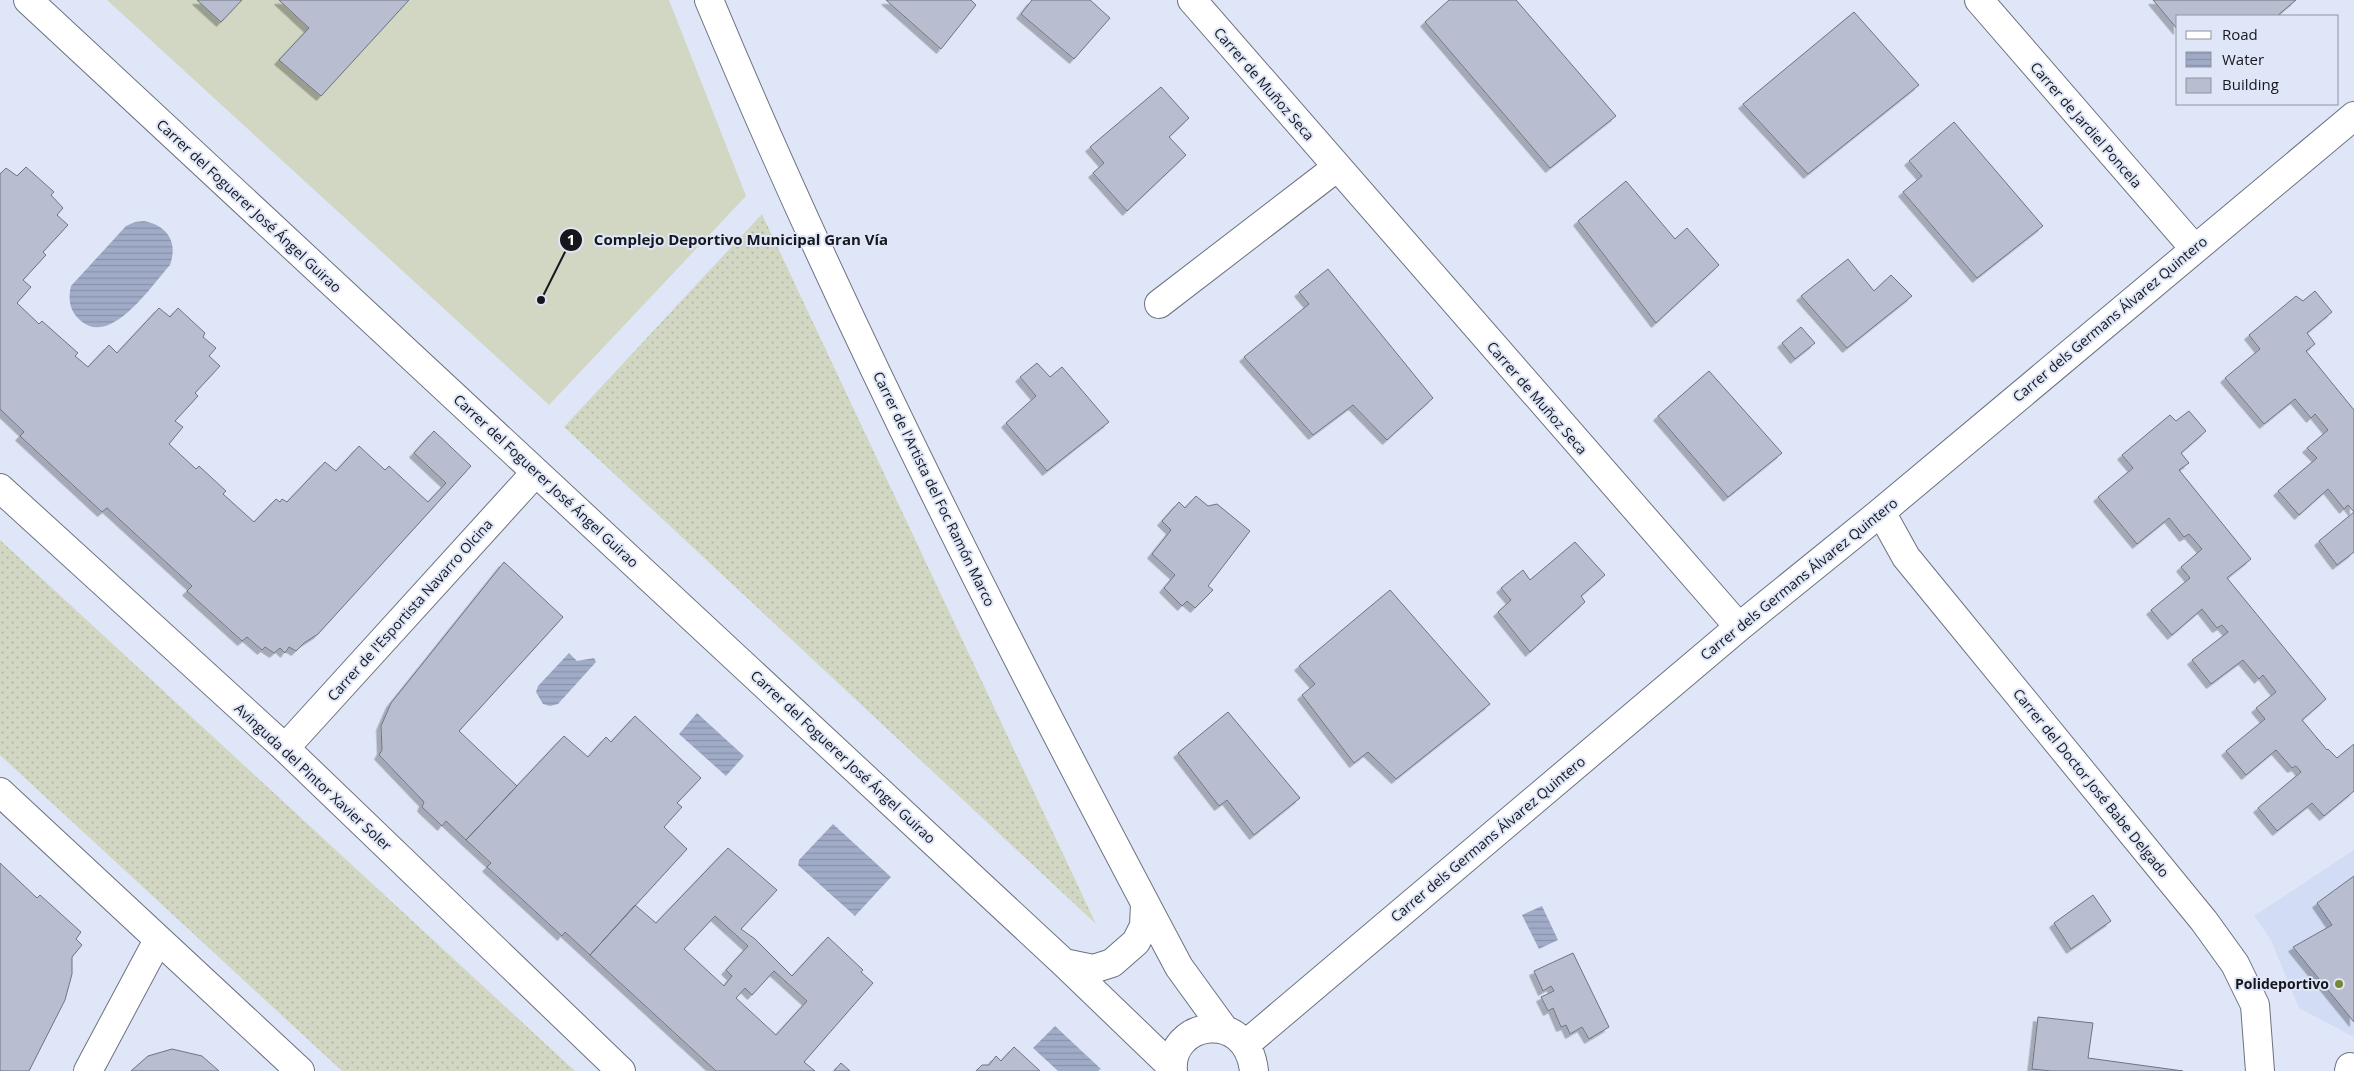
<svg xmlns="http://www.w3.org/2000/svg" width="2354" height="1071" viewBox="0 0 2354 1071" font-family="'Open Sans',sans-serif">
<defs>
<pattern id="grass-dots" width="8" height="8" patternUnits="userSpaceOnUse" patternTransform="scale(1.25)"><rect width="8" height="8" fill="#d1d7c2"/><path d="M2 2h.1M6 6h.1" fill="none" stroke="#b3b8a6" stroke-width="1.8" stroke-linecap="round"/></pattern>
<pattern id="water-rules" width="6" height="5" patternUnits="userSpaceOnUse" patternTransform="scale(1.25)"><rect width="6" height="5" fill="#a0abc7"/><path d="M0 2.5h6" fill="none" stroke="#8992aa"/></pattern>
<filter id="shadow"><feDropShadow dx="-4.5" dy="4.5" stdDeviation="0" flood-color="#0004"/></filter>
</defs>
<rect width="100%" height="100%" fill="#dfe6f7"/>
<path fill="#d3dcf5" d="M 2354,850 L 2354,1037 L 2299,1008 L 2271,940 L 2254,916 Z"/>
<path fill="url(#grass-dots)" d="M 762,214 L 1096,924 L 564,427 Z
M 0,540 L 575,1071 L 342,1071 L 0,755 Z"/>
<path fill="#d1d7c2" d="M 107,0 L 669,0 L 746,196 L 549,405 Z"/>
<path fill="url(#water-rules)" d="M 144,221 C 168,226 178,242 170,265 C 151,286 111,347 81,321 C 69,311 68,299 71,286 L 126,226 L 135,222 Z
M 569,653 L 577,661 L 594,658 L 596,662 L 558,704 L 550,706 L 543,704 L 536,692 L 538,686 Z
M 697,713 L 744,756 L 726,776 L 679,734 Z
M 833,824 L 891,877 L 855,916 L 798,865 L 799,860 Z
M 1542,906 L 1558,940 L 1539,949 L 1522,915 Z
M 1055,1026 L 1101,1069 L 1098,1071 L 1058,1071 L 1033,1048 Z"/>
<path fill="#b8becf" stroke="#6e7483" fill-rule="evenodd" filter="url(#shadow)" d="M 197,0 L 242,0 L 221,22 Z
M 279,0 L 409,0 L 321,96 L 279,60 L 309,28 Z
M 886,0 L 971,0 L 976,5 L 941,49 Z
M 1032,0 L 1090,0 L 1110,18 L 1074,59 L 1021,14 Z
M 1449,0 L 1516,0 L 1616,116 L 1550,168 L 1425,22 Z
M 2153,0 L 2296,0 L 2277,16 L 2178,16 L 2178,30 Z
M 1854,12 L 1919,85 L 1808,174 L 1743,104 Z
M 1161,87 L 1189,118 L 1169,137 L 1186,155 L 1127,211 L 1093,173 L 1104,163 L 1090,147 Z
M 1954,122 L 2043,226 L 1977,278 L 1903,192 L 1922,176 L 1909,161 Z
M 26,167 L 54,192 L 51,195 L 63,208 L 57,215 L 68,225 L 43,252 L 46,255 L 23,280 L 31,287 L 17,303 L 39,324 L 42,321 L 78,353 L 75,356 L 88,367 L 109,345 L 117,353 L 159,308 L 170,317 L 178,308 L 205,333 L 203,337 L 216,348 L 209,356 L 220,366 L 195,393 L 198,396 L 175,421 L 183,427 L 169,444 L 196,469 L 199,466 L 226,491 L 223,494 L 254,522 L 276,499 L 280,502 L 282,499 L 287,502 L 325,462 L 336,471 L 359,446 L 385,470 L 389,466 L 428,502 L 446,483 L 414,453 L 434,431 L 471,466 L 318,634 L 304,643 L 296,651 L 289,647 L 285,653 L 280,648 L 274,653 L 265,647 L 262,650 L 247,637 L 242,641 L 187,591 L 192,586 L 107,508 L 102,512 L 20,436 L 24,432 L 0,409 L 0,174 L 6,168 L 17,176 Z
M 1626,181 L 1675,239 L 1687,228 L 1719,265 L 1656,323 L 1578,221 Z
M 1848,259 L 1874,291 L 1891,275 L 1912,296 L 1847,348 L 1801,296 Z
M 1328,269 L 1433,398 L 1387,440 L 1353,405 L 1313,435 L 1244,357 L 1309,304 L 1299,292 Z
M 2315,291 L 2332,312 L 2307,333 L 2315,344 L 2306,351 L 2354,410 L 2354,512 L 2348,505 L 2344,509 L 2328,489 L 2299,515 L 2278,491 L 2317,458 L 2307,448 L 2328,430 L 2315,414 L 2311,418 L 2295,399 L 2264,424 L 2225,378 L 2260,349 L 2249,335 L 2296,296 L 2303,301 Z
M 1801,327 L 1815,343 L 1795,359 L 1782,343 Z
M 1037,363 L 1050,377 L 1062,367 L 1109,422 L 1047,471 L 1006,423 L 1036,396 L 1020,377 Z
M 1709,371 L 1782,453 L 1728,497 L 1658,416 Z
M 2189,411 L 2206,431 L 2181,453 L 2189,463 L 2179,470 L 2251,559 L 2227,578 L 2326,699 L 2302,720 L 2327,750 L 2328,749 L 2337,758 L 2354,744 L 2354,791 L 2324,816 L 2312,803 L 2277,831 L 2258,808 L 2301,772 L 2296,766 L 2292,768 L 2276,750 L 2246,775 L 2226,751 L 2265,719 L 2256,708 L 2276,692 L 2263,675 L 2259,679 L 2243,660 L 2211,684 L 2192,660 L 2228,632 L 2222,625 L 2217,628 L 2202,609 L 2172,635 L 2151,610 L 2190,578 L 2181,567 L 2202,549 L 2189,534 L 2184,537 L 2169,518 L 2137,544 L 2098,497 L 2133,468 L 2122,455 L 2170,415 L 2176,421 Z
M 1196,496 L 1208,506 L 1217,504 L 1250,531 L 1208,586 L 1213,590 L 1195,608 L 1187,601 L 1182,606 L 1164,588 L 1175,575 L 1152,554 L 1171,530 L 1162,521 L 1179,502 L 1185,508 Z
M 2354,512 L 2354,552 L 2337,565 L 2319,541 Z
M 1575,542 L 1605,575 L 1581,596 L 1585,602 L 1530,652 L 1498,612 L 1511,600 L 1501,588 L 1523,570 L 1530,580 Z
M 504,562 L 563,617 L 459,731 L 517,786 L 466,840 L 446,821 L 442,826 L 422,807 L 424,802 L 379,755 L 382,750 L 381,726 L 391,703 Z
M 1390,590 L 1490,704 L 1396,779 L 1368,752 L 1354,763 L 1302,695 L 1315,684 L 1299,666 Z
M 1228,712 L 1300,798 L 1254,835 L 1227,800 L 1219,806 L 1178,753 Z
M 635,716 L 701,778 L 677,803 L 682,807 L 664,827 L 687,849 L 590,955 L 565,932 L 562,936 L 487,867 L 491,863 L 466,840 L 564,736 L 588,757 L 606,737 L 611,742 Z
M 728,848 L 777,890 L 741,929 L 755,939 L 792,976 L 828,937 L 863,970 L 861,972 L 873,983 L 804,1062 L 815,1071 L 716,1071 L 590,955 L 635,905 L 656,923 ZM 715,916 L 748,946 L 726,970 L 732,976 L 724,986 L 684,949 ZM 774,971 L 807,1001 L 776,1035 L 736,998 L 745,988 L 752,995 Z
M 0,863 L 37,898 L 40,895 L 81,932 L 76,939 L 82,945 L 72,957 L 72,974 L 65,1000 L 29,1071 L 0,1071 Z
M 2354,876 L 2354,1022 L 2293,947 L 2332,925 L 2317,903 Z
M 2093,895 L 2111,921 L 2071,949 L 2054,923 Z
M 1573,953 L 1609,1027 L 1589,1039 L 1582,1027 L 1570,1034 L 1566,1025 L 1561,1027 L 1553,1008 L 1548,1011 L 1541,997 L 1554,991 L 1551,986 L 1543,991 L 1534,971 Z
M 2038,1017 L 2093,1023 L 2088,1058 L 2183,1071 L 2051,1071 L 2032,1069 Z
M 1014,1047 L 1040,1071 L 976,1071 L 982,1065 L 989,1065 L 996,1056 L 1001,1061 Z
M 172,1049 L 202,1056 L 219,1071 L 131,1071 L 148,1056 Z
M 841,1063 L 850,1071 L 834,1071 Z"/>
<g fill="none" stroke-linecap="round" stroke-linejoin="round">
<g stroke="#6d7282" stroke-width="30">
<path id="minor" d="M 28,0 L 1064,963 L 1172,1067
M 709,0 C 847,331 1011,651 1179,967 L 1224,1029
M 1192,0 L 1739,627
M 1979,0 L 2194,248
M 1159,304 L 1336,168
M 1881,512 L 1906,557 L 2204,921 L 2235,964 L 2255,1005 L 2260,1071
M 285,748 L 536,472
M 1064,963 L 1093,969 L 1112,963 L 1136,942 L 1144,926 L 1145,904
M 1246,1044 L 1739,627 L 1881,512 L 2354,116
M 88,1071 L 158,940
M 1173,1071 C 1168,1022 1247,1007 1254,1071
M 2349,1071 L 2350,1067"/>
</g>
<g stroke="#6d7282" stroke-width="30">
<path id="major" d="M 0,488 L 285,748 L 621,1071
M 0,792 L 300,1071"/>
</g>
<use href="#minor" stroke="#fff" stroke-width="28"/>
<use href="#major" stroke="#fff" stroke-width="28"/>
</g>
<circle fill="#778735" stroke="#dfe6f7" stroke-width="2" cx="2339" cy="984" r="5"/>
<g text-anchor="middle" stroke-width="4" stroke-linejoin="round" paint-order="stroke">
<g font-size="14" fill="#15171d" stroke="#dfe6f7">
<text transform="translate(1264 84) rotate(49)" y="5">Carrer de Muñoz Seca</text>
<text transform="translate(2086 125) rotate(49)" y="5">Carrer de Jardiel Poncela</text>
<text transform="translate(249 206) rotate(43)" y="5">Carrer del Foguerer José Ángel Guirao</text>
<text transform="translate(2110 319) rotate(-40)" y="5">Carrer dels Germans Álvarez Quintero</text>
<text transform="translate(1537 398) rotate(49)" y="5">Carrer de Muñoz Seca</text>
<text transform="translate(546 481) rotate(43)" y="5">Carrer del Foguerer José Ángel Guirao</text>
<text transform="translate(934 489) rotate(64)" y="5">Carrer de l'Artista del Foc Ramón Marco</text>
<text transform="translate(1799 579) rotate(-39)" y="5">Carrer dels Germans Álvarez Quintero</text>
<text transform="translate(410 610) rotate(-48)" y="5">Carrer de l'Esportista Navarro Olcina</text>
<text transform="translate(843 757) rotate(43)" y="5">Carrer del Foguerer José Ángel Guirao</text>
<text transform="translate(313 777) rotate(43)" y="5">Avinguda del Pintor Xavier Soler</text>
<text transform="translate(2091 783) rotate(51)" y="5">Carrer del Doctor José Babe Delgado</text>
<text transform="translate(1488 839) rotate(-40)" y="5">Carrer dels Germans Álvarez Quintero</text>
</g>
<g font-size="14" font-weight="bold" fill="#15171d" stroke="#dfe6f7" text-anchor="end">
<text x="2329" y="989">Polideportivo</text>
</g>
</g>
<path fill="none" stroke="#15171d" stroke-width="2" d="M541 300L571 240"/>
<g fill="#15171d" stroke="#dfe6f7" stroke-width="2">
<circle cx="541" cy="300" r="5"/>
<circle cx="571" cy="240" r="12"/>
</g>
<g font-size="15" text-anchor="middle" font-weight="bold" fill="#fff">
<text x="571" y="245">1</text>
</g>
<g font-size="15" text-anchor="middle" font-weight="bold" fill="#15171d" stroke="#dfe6f7" stroke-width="4" stroke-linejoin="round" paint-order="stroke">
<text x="741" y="245">Complejo Deportivo Municipal Gran Vía</text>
</g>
<rect x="2176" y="15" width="162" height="90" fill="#dfe6f7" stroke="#8e93a0"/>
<rect x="2186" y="31" width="25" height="8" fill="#ffffff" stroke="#8e93a0"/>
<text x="2222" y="40" font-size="15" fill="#15171d">Road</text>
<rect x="2186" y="52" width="25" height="15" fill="url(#water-rules)" stroke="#8e93a0"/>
<text x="2222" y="65" font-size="15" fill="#15171d">Water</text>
<rect x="2186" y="78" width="25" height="15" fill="#b8becf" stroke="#8e93a0"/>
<text x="2222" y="90" font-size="15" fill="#15171d">Building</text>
</svg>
